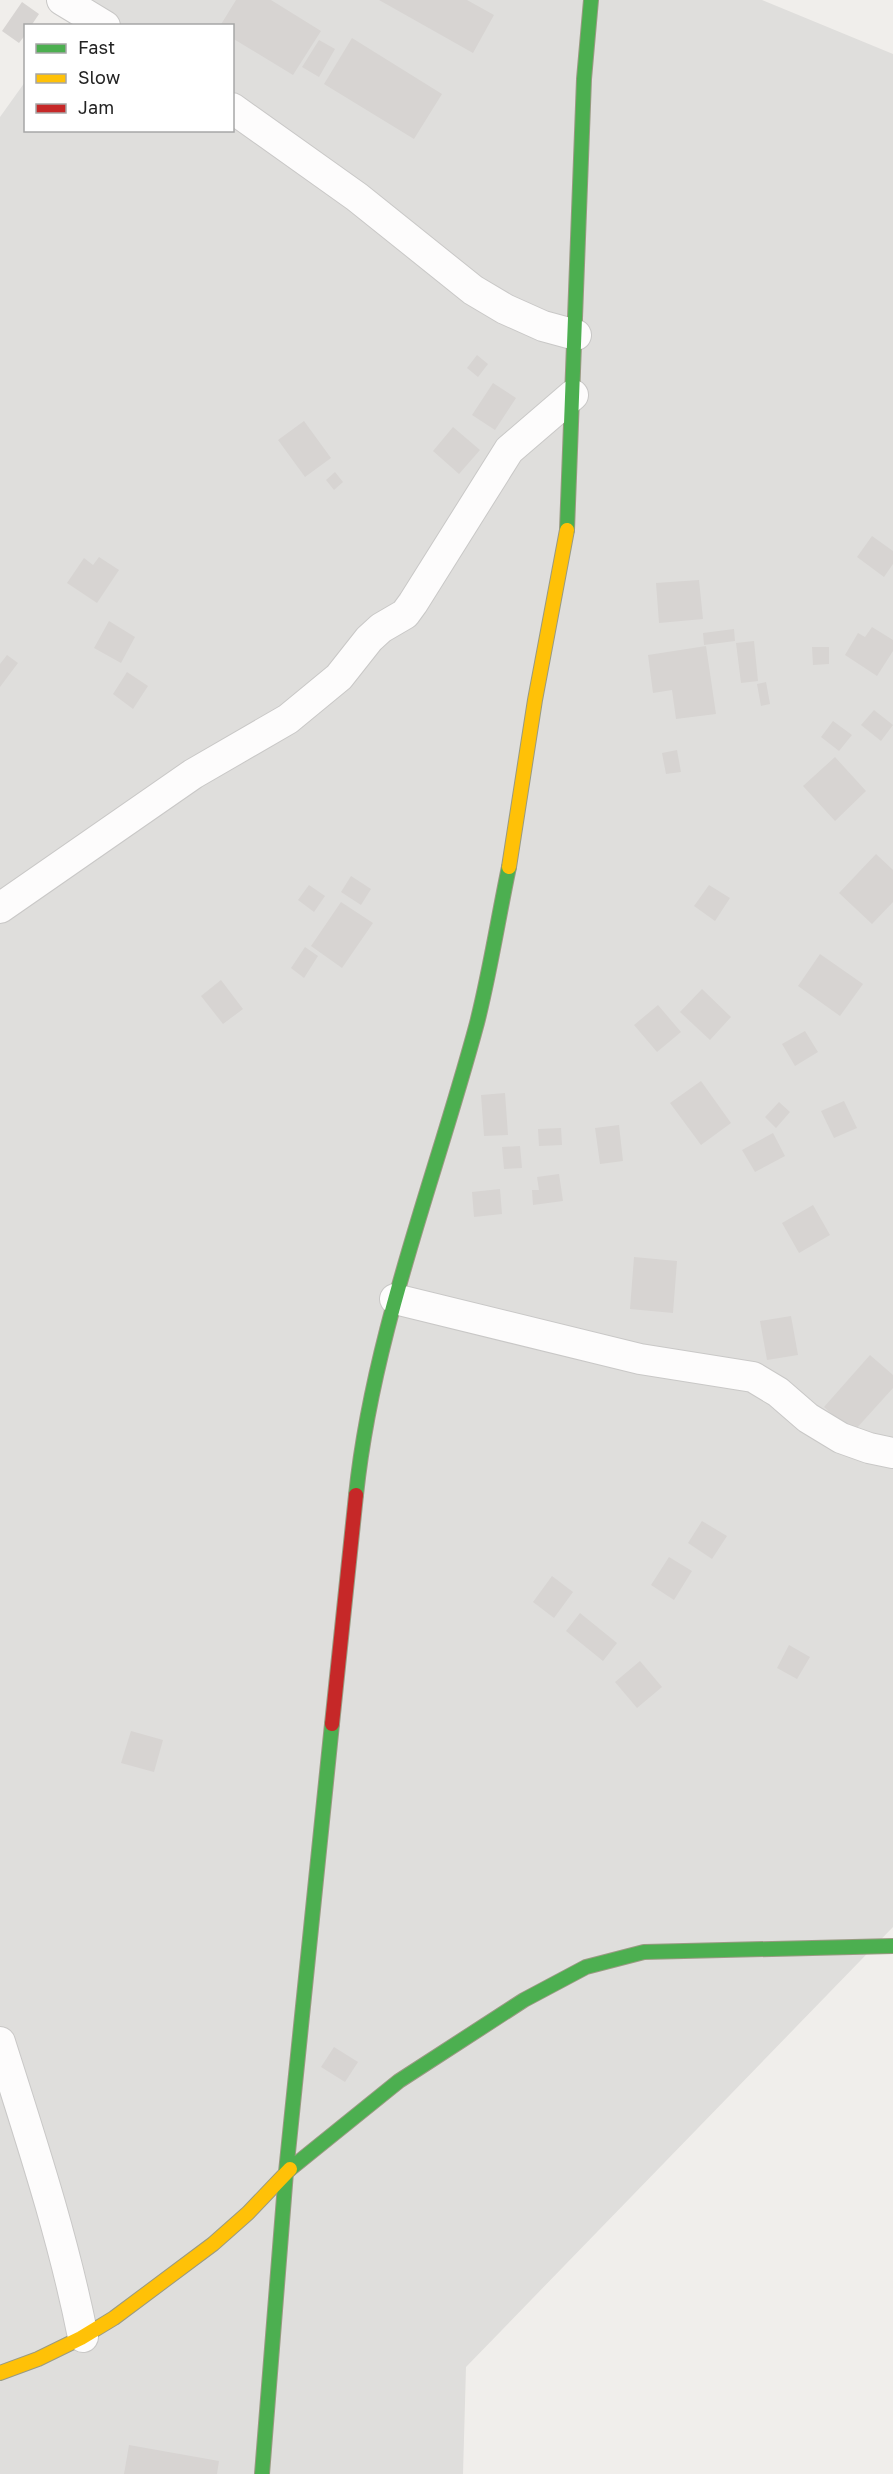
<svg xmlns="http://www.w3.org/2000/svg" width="893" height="2474" viewBox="0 0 893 2474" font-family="'Golos Text',sans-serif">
<rect width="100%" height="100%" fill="#f0eeeb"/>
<path fill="#dfdedc" d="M 87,0 L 762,0 L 893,54 L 893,1927 L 466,2367 L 463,2474 L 0,2474 L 0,117 L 25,82 L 26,130 L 232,130 L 232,26 L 68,25 Z"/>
<path fill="#d7d4d2" d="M 236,0 L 271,0 L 321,31 L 293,75 L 232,38 L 232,26 L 220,26 Z
M 379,0 L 467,0 L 494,15 L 473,53 Z
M 22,2 L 39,14 L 31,26 L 26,26 L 26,34 L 19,43 L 2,31 Z
M 352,38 L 442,94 L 414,139 L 324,84 Z
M 319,40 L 335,49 L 319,77 L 302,67 Z
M 477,355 L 488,364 L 478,377 L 467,368 Z
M 493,383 L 516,398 L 495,430 L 472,415 Z
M 304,421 L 331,458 L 305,477 L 278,440 Z
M 453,427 L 480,450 L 459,474 L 433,451 Z
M 335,472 L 343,482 L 334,490 L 326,480 Z
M 872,536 L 893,551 L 893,564 L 884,577 L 857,557 Z
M 99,557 L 119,570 L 97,603 L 67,583 L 84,558 L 93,565 Z
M 699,580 L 703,619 L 659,623 L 656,583 Z
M 109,621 L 135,637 L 121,663 L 94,648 Z
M 872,627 L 893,640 L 893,651 L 877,676 L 845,655 L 858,633 L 865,637 Z
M 734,629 L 735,641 L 704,645 L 703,633 Z
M 754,641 L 758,681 L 741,683 L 736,643 Z
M 706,646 L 716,714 L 676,719 L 672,690 L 653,693 L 648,655 Z
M 812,647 L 829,647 L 829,664 L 813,665 Z
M 7,655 L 18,663 L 0,687 L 0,664 Z
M 127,672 L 148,686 L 133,709 L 113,694 Z
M 766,682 L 770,704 L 761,706 L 757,684 Z
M 874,710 L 893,725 L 881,741 L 861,725 Z
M 833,721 L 852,735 L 839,751 L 821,737 Z
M 677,750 L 681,772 L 666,774 L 662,753 Z
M 835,757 L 866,791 L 835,821 L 803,786 Z
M 876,854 L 893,870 L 893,902 L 872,924 L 839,893 Z
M 351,876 L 371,889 L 361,905 L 341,892 Z
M 309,885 L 325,896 L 314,912 L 298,900 Z
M 709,885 L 730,898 L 715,921 L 694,906 Z
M 341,902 L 373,923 L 342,968 L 311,946 Z
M 305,947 L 318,956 L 304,978 L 291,968 Z
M 820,954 L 863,984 L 840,1016 L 798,986 Z
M 221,980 L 243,1009 L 223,1024 L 201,996 Z
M 702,989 L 731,1017 L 710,1040 L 680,1012 Z
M 658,1005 L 681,1032 L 657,1052 L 634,1025 Z
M 805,1031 L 818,1052 L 795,1066 L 782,1044 Z
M 701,1081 L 731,1123 L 701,1145 L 670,1103 Z
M 505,1093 L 508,1135 L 484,1136 L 481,1095 Z
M 844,1101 L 857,1128 L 834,1138 L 821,1111 Z
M 779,1102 L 790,1112 L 776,1128 L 765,1117 Z
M 619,1125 L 623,1161 L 600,1164 L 595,1128 Z
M 561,1128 L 562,1145 L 539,1146 L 538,1129 Z
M 773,1133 L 785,1156 L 755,1172 L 742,1150 Z
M 520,1146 L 522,1168 L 504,1169 L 502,1147 Z
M 559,1174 L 563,1201 L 533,1205 L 532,1190 L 539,1190 L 537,1177 Z
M 500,1189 L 502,1214 L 474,1217 L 472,1192 Z
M 813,1205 L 830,1235 L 799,1253 L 782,1223 Z
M 634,1257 L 677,1261 L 673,1313 L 630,1309 Z
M 791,1316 L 798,1355 L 767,1360 L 760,1321 Z
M 870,1355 L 893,1375 L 893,1388 L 855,1430 L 846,1427 L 824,1407 Z
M 702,1521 L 727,1536 L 712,1559 L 688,1543 Z
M 669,1557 L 692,1571 L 674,1600 L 651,1585 Z
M 552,1576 L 573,1592 L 554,1618 L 533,1602 Z
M 580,1613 L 617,1643 L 603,1661 L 566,1631 Z
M 789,1645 L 810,1657 L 797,1679 L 777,1668 Z
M 640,1661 L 662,1687 L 637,1708 L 615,1682 Z
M 131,1731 L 163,1740 L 154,1772 L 121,1763 Z
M 334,2047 L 358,2062 L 345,2082 L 321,2067 Z
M 129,2445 L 219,2461 L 217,2474 L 124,2474 Z"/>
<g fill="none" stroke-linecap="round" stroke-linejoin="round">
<g stroke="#c9c8c7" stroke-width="32">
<path id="street" d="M 62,0 L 105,26
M 232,108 L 357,197 L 473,290 L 505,309 L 543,326 L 576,335
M 0,908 L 193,774 L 288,719 L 339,677 L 369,639 L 381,628 L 405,614 L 413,603 L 509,450 L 573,395
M 395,1299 L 640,1359 L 753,1377 L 778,1392 L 808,1418 L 841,1438 L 869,1448 L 893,1453
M 0,2042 C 31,2140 63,2236 83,2337"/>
</g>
<g stroke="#999a82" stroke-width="16">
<path id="fast" d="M 567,530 L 584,79 L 591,0
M 356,1495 C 373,1333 435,1180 477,1023 C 490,972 498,919 509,867
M 290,2169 L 399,2081 L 524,2000 L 586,1967 L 644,1952 L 893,1946
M 262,2474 L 286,2172 L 332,1724"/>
</g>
<g stroke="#999a82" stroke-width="16">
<path id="slow" d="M 509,867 L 535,700 L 567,530
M 0,2373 L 38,2359 L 81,2338 L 114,2318 L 213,2244 L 248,2213 L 290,2169"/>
</g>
<g stroke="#999a82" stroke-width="16">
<path id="jam" d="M 332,1724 L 356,1495"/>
</g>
<use href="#street" stroke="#fdfcfc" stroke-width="30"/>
<use href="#fast" stroke="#4caf50" stroke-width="14"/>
<use href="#slow" stroke="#ffc107" stroke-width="14"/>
<use href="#jam" stroke="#c62828" stroke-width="14"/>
</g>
<rect x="24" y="24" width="210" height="108" fill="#ffffff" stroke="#a7a7a7" stroke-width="1.5"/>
<rect x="36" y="44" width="30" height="9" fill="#4caf50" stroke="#a7a7a7" stroke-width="1.5"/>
<text x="78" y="54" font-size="18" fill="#222222">Fast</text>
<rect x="36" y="74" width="30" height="9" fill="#ffc107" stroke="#a7a7a7" stroke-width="1.5"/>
<text x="78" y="84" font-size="18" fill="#222222">Slow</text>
<rect x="36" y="104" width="30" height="9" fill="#c62828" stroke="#a7a7a7" stroke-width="1.5"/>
<text x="78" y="114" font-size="18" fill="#222222">Jam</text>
</svg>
